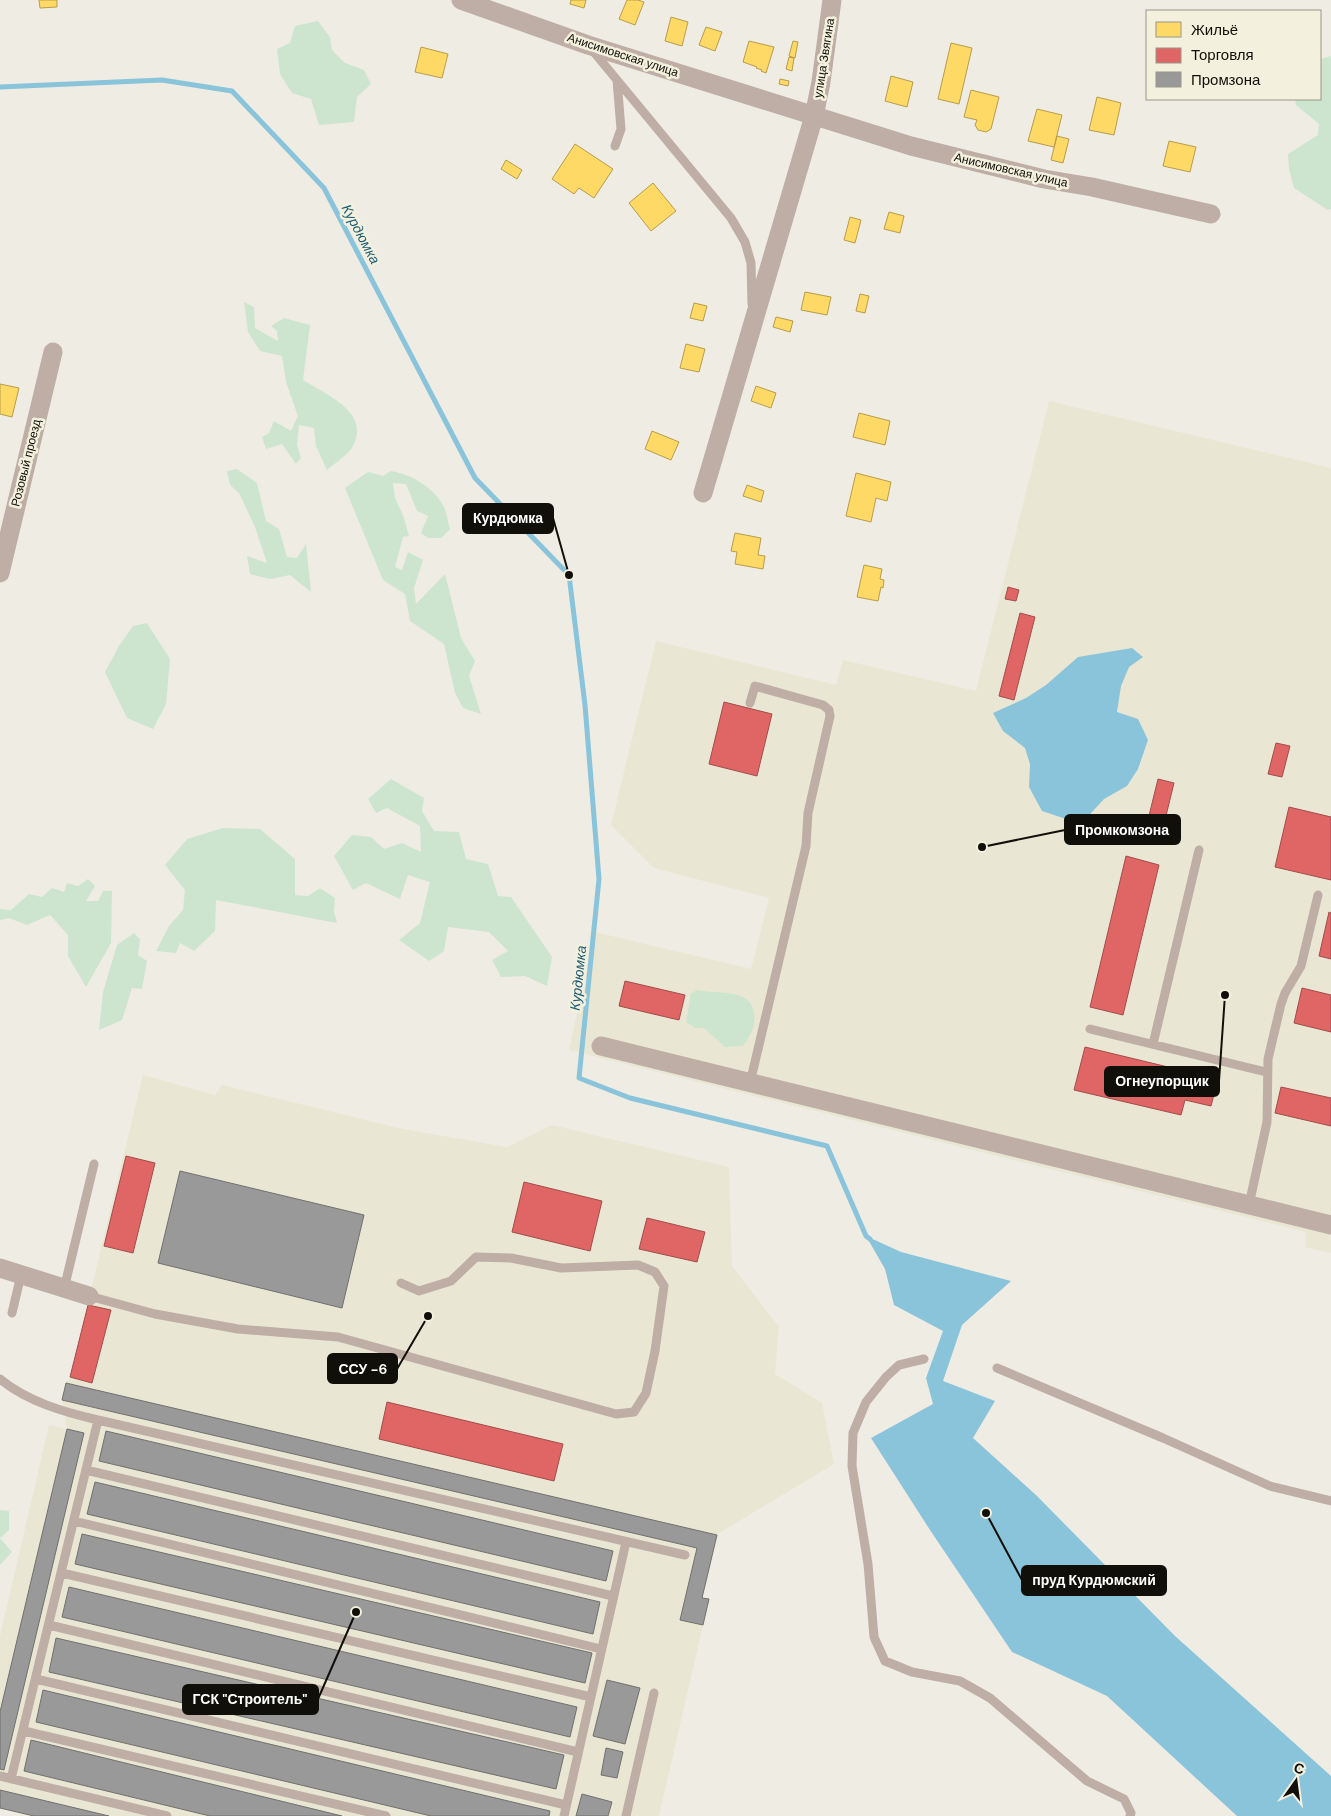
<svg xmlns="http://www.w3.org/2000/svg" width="1331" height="1816" viewBox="0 0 1331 1816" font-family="'DM Sans',sans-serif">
<rect width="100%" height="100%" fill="#efece3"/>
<path fill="#eae6d4" d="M 1049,401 L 1331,468 L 1331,1253 L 1305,1247 L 1306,1232 L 569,1050 L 595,932 L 751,969 L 769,898 L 654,868 L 611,825 L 656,641 L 836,685 L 843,660 L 976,691 Z
M 143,1075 L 215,1095 L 222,1085 L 403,1129 L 507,1147 L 552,1125 L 729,1167 L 732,1266 L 779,1327 L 775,1374 L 822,1403 L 834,1464 L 716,1535 L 702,1597 L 709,1599 L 659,1816 L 34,1816 L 0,1808 L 0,1636 L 49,1425 L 67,1429 L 62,1400 L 66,1383 L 70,1377 Z"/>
<path fill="#cde5cf" d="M 318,21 L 330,37 L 332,50 L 345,63 L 364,70 L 371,84 L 357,97 L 354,122 L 319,125 L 311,99 L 292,93 L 280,74 L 277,49 L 290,43 L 295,26 Z
M 1331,56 L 1331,209 L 1328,210 L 1294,188 L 1289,169 L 1288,154 L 1318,135 L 1319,124 L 1296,105 L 1295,99 L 1320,99 L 1320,59 Z
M 244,302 L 254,307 L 255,328 L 278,341 L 277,331 L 271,326 L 284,318 L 310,325 L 303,380 C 325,394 371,412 353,446 C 348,455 335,463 327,470 L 316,446 L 314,428 L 299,425 L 297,445 L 301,458 L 296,464 L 282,444 L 266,449 L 262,437 L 269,433 L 274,421 L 291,431 L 298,416 L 286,382 L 282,356 L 260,351 L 248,332 Z
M 237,469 L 257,483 L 266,521 L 279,529 L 287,557 L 297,558 L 306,544 L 311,592 L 290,575 L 270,579 L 250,574 L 247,556 L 267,563 L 255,527 L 239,493 L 230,485 L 227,471 Z
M 391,471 C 413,475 435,488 445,509 C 447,515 448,523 450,529 L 441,538 L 428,538 L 421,533 L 428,516 L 417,511 L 406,484 L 393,483 L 395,498 L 403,515 L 409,536 L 403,537 L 395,567 L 402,570 L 408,552 L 423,560 L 414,588 L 416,604 L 445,574 L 461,638 L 475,661 L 469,676 L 481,714 L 463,708 L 455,693 L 444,644 L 410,621 L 405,594 L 383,580 L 345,488 L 368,472 L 383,476 Z
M 147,623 L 170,659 L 166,704 L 153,729 L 127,718 L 105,672 L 119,646 L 133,626 Z
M 391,779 L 424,798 L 422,811 L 434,831 L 459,832 L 466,859 L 488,864 L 498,896 L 511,897 L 552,957 L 547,986 L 525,976 L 501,977 L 492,960 L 508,951 L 489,932 L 448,927 L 444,951 L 429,961 L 399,940 L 420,923 L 430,882 L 408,875 L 400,899 L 366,883 L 353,890 L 334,856 L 352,835 L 371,837 L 384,849 L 402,843 L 421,852 L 420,826 L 387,808 L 376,813 L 368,799 Z
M 223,828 L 260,829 L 295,859 L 295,895 L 308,896 L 320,888 L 335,898 L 334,912 L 337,923 L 216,900 L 215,931 L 194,951 L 180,943 L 176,953 L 156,951 L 169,926 L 183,910 L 185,890 L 165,865 L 187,839 Z
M 88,879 L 95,886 L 86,901 L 98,901 L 103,891 L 112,891 L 111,943 L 86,987 L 68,956 L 68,935 L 50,915 L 27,925 L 9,918 L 0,920 L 0,909 L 11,910 L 29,894 L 42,897 L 52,888 L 64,892 L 67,883 L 78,886 Z
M 134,933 L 140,939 L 138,955 L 147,961 L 142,989 L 132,988 L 122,1020 L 99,1030 L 103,992 L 117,945 Z
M 697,990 C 717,995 751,987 754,1013 C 756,1026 750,1036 743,1046 L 725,1047 L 704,1028 L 695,1028 L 686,1022 L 690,1000 L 690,994 Z
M 0,1510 L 9,1511 L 9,1530 L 0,1538 L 12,1552 L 0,1565 Z"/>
<path fill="#8ac4db" d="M 1132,648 L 1143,657 L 1129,667 L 1121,686 L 1117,712 L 1138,719 L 1148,740 L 1138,769 L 1127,786 L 1104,799 L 1081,824 L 1042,811 L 1029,787 L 1030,764 L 1025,748 L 1003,731 L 993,713 L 1026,698 L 1046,685 L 1078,657 Z
M 866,1236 L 901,1252 L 1011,1281 L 962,1325 L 943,1381 L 995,1401 L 973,1438 L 1037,1496 L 1175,1636 L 1331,1776 L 1331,1816 L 1237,1816 L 1107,1696 L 1012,1652 L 930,1530 L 871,1438 L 933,1404 L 926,1378 L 943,1331 L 894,1305 L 885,1269 Z"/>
<path fill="#ffd966" stroke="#b79c4a" d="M 39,0 L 57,0 L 57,7 L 40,8 Z
M 571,0 L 586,0 L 584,8 L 570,4 Z
M 627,0 L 638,0 L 644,2 L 635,25 L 619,19 Z
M 671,17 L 688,22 L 682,46 L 665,41 Z
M 706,27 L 722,32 L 715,51 L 699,45 Z
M 749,41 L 774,47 L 766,73 L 761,71 L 762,70 L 756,68 L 757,67 L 743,62 Z
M 793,41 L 798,42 L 795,58 L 789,56 Z
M 951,43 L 972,48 L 959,104 L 938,99 Z
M 421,47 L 448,54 L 442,78 L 415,72 Z
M 789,57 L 794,58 L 792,71 L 786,69 Z
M 891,76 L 913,82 L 907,107 L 885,101 Z
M 780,79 L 789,81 L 788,86 L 779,84 Z
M 971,90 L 999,97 L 991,129 L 986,132 L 978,130 L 975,125 L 977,120 L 964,117 Z
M 1097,97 L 1121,103 L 1114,135 L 1089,130 Z
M 1037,109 L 1062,115 L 1054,147 L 1028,141 Z
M 1057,136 L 1069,139 L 1063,163 L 1051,160 Z
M 1169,141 L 1196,147 L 1190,172 L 1163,166 Z
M 575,144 L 613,169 L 594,198 L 579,188 L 574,194 L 552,179 Z
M 506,160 L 522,170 L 517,179 L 501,169 Z
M 653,183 L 676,211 L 651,231 L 629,203 Z
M 889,212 L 904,216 L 900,233 L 884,229 Z
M 850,217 L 861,220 L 855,243 L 844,240 Z
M 805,292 L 831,297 L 827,315 L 801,310 Z
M 860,294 L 869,296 L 865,313 L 856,311 Z
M 694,303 L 707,306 L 703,321 L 690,318 Z
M 776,317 L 793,321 L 790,332 L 773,327 Z
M 686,344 L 705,349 L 699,372 L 680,368 Z
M 0,384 L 19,388 L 12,417 L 0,414 Z
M 756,386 L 776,393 L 771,408 L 751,401 Z
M 859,413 L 890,421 L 885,445 L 853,437 Z
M 652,431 L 679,442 L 671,460 L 645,449 Z
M 856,473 L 891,482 L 887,501 L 876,498 L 871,522 L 846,516 Z
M 747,485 L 764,491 L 761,502 L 743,496 Z
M 735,533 L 761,538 L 758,555 L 765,556 L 763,569 L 735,564 L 737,552 L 731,551 Z
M 864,565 L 882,569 L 880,579 L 884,580 L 883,588 L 881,587 L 878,601 L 857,597 Z"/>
<path fill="#e06666" stroke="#a24c4a" d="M 1008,587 L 1019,590 L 1016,601 L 1005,599 Z
M 1020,613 L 1035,617 L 1014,700 L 999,696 Z
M 724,702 L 772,714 L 757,776 L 709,764 Z
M 1276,743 L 1290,746 L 1282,777 L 1268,774 Z
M 1158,779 L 1174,783 L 1161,836 L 1145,832 Z
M 1289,807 L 1331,817 L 1331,880 L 1275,867 Z
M 1126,856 L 1159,865 L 1123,1015 L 1090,1007 Z
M 1329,912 L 1331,913 L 1331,959 L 1319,956 Z
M 625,981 L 685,995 L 679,1020 L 619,1006 Z
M 1302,988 L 1331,995 L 1331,1032 L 1294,1023 Z
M 1085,1047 L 1218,1079 L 1211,1106 L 1185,1100 L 1181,1115 L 1074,1090 Z
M 1281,1087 L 1331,1098 L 1331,1126 L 1275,1113 Z
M 126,1156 L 155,1163 L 133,1253 L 104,1246 Z
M 524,1182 L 602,1201 L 590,1251 L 512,1232 Z
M 647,1218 L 705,1232 L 697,1262 L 639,1249 Z
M 88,1305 L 111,1310 L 92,1383 L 70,1377 Z
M 387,1402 L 563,1444 L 554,1481 L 379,1439 Z"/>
<path fill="#999" stroke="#70706e" d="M 180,1171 L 364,1215 L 342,1308 L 158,1263 Z
M 66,1383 L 717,1535 L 702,1598 L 709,1599 L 703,1625 L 680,1620 L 697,1548 L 62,1400 Z
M 67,1429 L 84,1433 L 4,1770 L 0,1769 L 0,1712 Z
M 106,1431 L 613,1551 L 606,1581 L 99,1461 Z
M 95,1482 L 600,1602 L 593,1634 L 87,1514 Z
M 82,1534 L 592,1653 L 585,1683 L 75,1564 Z
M 69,1587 L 577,1707 L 570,1737 L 62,1617 Z
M 56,1638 L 564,1755 L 556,1789 L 49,1672 Z
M 607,1680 L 640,1688 L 625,1744 L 593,1736 Z
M 43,1690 L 550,1811 L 549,1816 L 431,1816 L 36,1722 Z
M 31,1740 L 342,1816 L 210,1816 L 24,1771 Z
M 606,1748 L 623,1752 L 617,1778 L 601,1775 Z
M 0,1790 L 109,1816 L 34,1816 L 0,1808 Z
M 582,1794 L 612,1802 L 608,1816 L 576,1816 Z"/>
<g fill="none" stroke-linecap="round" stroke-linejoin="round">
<path stroke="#8ac4db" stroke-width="5" d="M 0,87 L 162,80 L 232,91 L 324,188 L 475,478 L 569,575 L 585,705 L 599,879 L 579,1078 L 630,1098 L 827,1146 L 866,1236 L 870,1239"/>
<path stroke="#beaea5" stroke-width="9" d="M 593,51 L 731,218 L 745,242 L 751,263 L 752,304
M 615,146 L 621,129 L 617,80
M 750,703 L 755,686 L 823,705 L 829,710 L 830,716 L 808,813 L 806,846 L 750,1083
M 1090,1029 L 1266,1072
M 1153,1044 L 1199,850
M 1249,1205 L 1267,1122 L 1268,1059 L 1281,1004 L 1285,993 L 1301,966 L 1318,895
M 64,1289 L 94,1164
M 89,1296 L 155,1314 L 238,1329 L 338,1337 L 616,1414 L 634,1412 L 646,1393 L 655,1351 L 664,1286 L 655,1272 L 638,1265 L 561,1268 L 511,1258 L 476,1257 L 451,1281 L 419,1291 L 401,1283
M 12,1313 L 21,1275
M 924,1359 L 899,1365 L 886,1377 L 866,1402 L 853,1433 L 852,1466 L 868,1564 L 874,1637 L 885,1661 L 912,1672 L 960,1681 L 990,1698 L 1087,1781 L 1124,1799 L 1131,1813 L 1130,1816
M 997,1368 L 1163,1438 L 1270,1486 L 1331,1501
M 0,1379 C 28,1402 64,1412 98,1420 L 11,1779
M 98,1420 L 685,1555
M 86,1470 L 613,1596
M 74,1521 L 601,1649
M 62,1573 L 591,1697
M 49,1625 L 578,1752
M 36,1679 L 566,1805
M 24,1731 L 386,1816
M 0,1776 L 167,1816
M 564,1816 L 626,1542
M 626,1816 L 654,1693"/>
<path stroke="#beaea5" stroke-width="19" d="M 461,0 L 588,45 L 911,146 L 1044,179 L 1092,187 L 1211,214
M 703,493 L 814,116 L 821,82 L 832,0
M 0,573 L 53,352
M 601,1046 L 1331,1225
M 0,1268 L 89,1296"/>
</g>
<g text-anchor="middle" stroke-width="5" stroke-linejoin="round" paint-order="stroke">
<g font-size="12" fill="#100f09" stroke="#f4f0de">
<text transform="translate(623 55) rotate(18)" y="4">Анисимовская улица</text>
<text transform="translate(824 58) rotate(-81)" y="4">улица Звягина</text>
<text transform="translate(1011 170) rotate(13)" y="4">Анисимовская улица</text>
<text transform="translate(26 463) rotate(-76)" y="4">Розовый проезд</text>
</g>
<g font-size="14" font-style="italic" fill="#195b75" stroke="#f4f0de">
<text transform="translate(361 234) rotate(62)" y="5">Курдюмка</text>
<text transform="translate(578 978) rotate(-84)" y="5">Курдюмка</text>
</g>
</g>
<path fill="none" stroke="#100f09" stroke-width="2" d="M569 575L553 518M982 847L1065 830M1225 995L1219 1081M428 1316L397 1369M986 1513L1022 1580M356 1612L318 1699"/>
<g fill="#100f09" stroke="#f4f0de" stroke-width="2">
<circle cx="569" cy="575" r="5"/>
<circle cx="982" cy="847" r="5"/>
<circle cx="1225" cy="995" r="5"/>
<circle cx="428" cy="1316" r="5"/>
<circle cx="986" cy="1513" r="5"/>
<circle cx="356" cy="1612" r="5"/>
</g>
<g fill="#100f09" stroke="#100f09" stroke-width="2">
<rect x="463" y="504" width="90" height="29" rx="5"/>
<rect x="1065" y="815" width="115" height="29" rx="5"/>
<rect x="1105" y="1067" width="114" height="29" rx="5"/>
<rect x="328" y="1354" width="69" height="29" rx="5"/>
<rect x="1022" y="1566" width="144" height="29" rx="5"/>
<rect x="183" y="1685" width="135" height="29" rx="5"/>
</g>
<g font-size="14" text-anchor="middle" font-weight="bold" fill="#fff">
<text x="508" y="523">Курдюмка</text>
<text x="1122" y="835">Промкомзона</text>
<text x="1162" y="1086">Огнеупорщик</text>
<text x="363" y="1374">ССУ -6</text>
<text x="1094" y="1585">пруд Курдюмский</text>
<text x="250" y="1704">ГСК "Строитель"</text>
</g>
<rect x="1146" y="10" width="175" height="90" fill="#f4f0de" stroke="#999689"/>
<rect x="1156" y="22" width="25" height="15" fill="#ffd966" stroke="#999689"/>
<text x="1191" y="35" font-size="15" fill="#100f09">Жильё</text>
<rect x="1156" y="48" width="25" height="15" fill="#e06666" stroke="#999689"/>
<text x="1191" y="60" font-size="15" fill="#100f09">Торговля</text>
<rect x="1156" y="72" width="25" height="15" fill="#999999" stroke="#999689"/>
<text x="1191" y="85" font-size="15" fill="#100f09">Промзона</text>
<g transform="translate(1296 1781) rotate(14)" stroke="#f4f0de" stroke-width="4" paint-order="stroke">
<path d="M0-4L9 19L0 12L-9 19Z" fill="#100f09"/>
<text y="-8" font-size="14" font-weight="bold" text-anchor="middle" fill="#100f09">С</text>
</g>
</svg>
